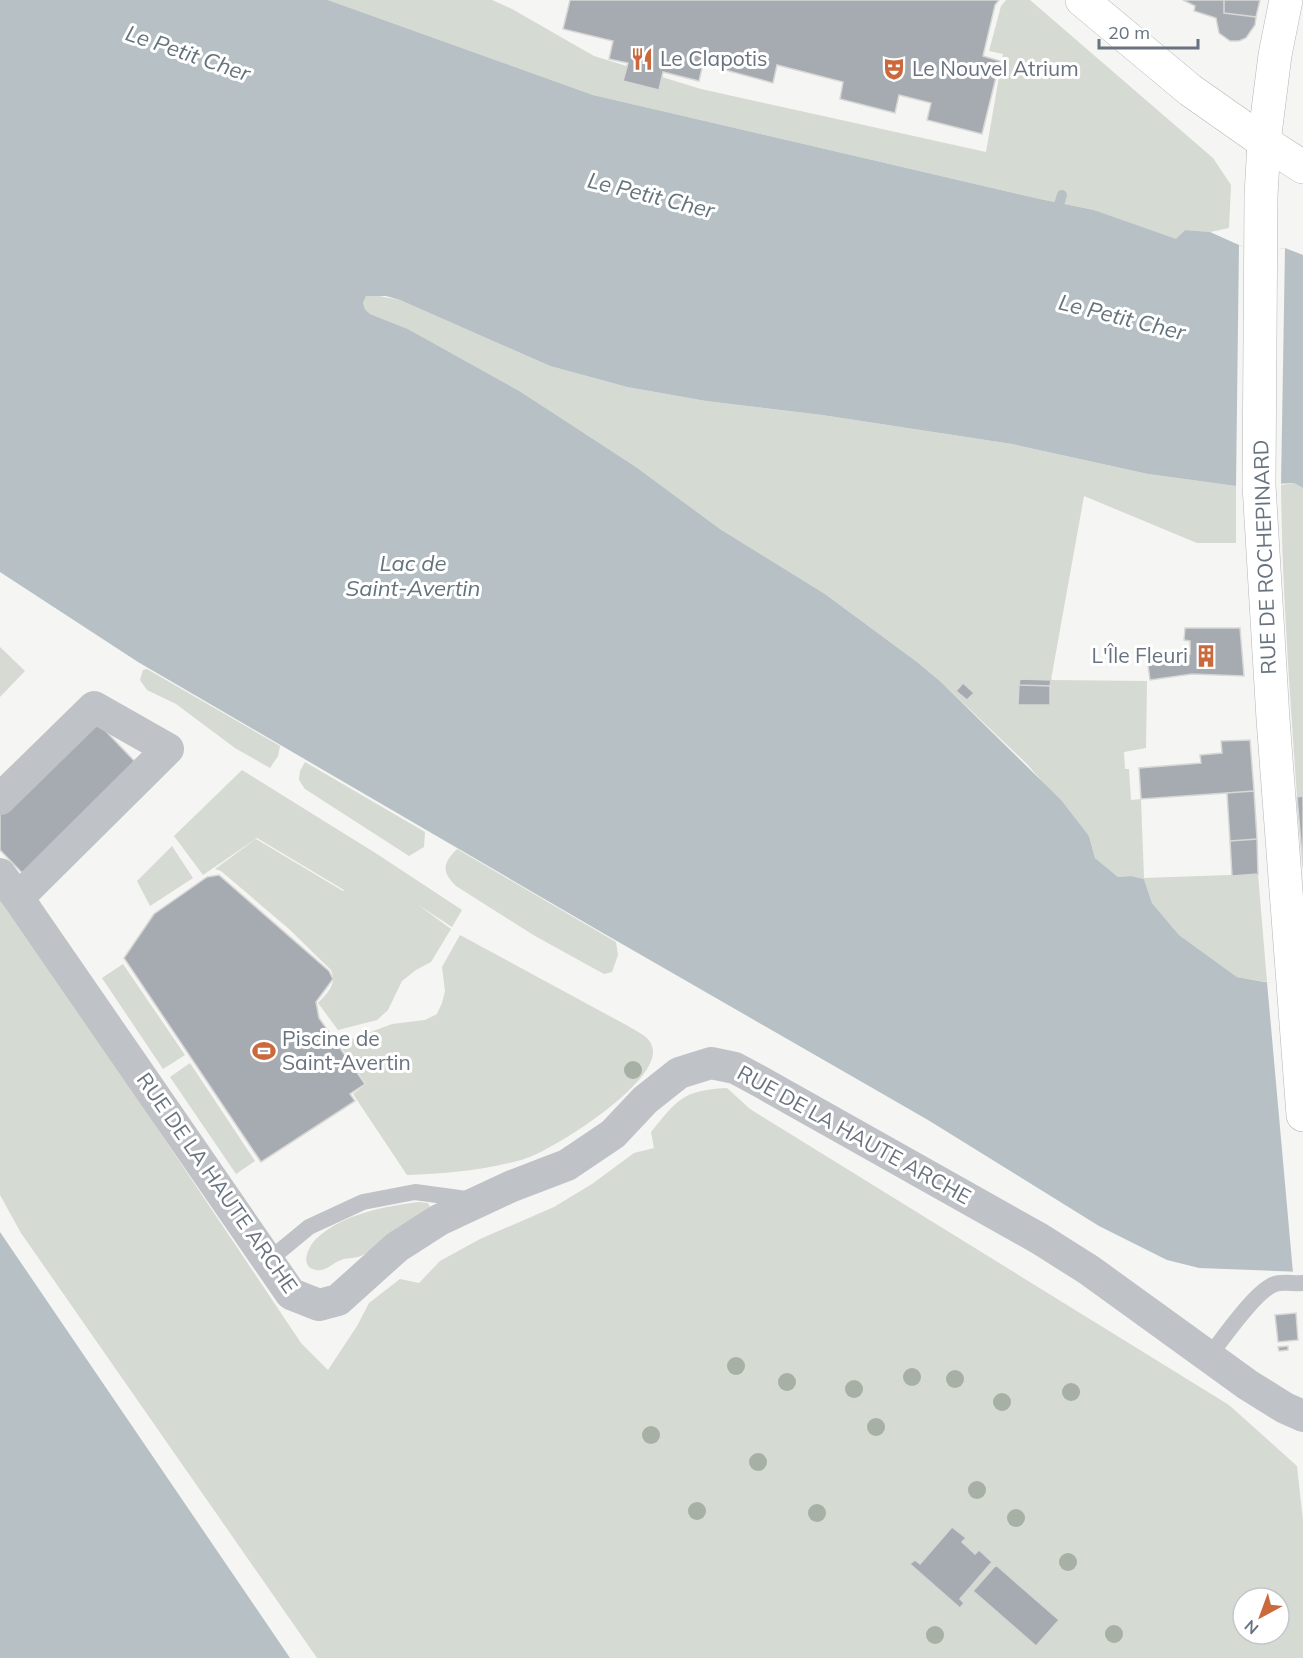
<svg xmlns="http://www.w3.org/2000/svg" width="1303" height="1658" viewBox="0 0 1303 1658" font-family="Mulish,sans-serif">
<rect width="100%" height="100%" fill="#f5f5f3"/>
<path fill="#d5dad2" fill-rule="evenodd" d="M 328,0 L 492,0 L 512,9 L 594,56 L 701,89 L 986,152 L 1003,54 L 989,51 L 1001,6 L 1006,0 L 1030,0 L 1213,158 L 1231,185 L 1229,228 L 1210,232 L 1185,230 L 1176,240 L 1094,210 L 1040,199 L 593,95 Z
M 374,295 L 400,300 L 550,366 L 627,387 L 706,401 L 822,415 L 1012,444 L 1148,474 L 1236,486 L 1236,543 L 1197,543 L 1084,496 L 1051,680 L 1147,681 L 1146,748 L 1124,752 L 1125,769 L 1129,769 L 1131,800 L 1141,799 L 1144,878 L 1258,874 L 1267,982 L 1237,977 L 1179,935 L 1152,903 L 1144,879 L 1131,876 L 1118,877 L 1095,858 L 1089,836 L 1027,764 L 941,682 L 917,662 L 825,594 L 720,529 L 636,467 L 521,392 L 408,329 L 370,314 L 365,309 L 363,303 L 366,296 ZM 1020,680 L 1051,680 L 1050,705 L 1019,705 Z
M 1294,483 L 1303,488 L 1303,796 L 1297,797 C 1290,693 1282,589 1281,485 Z
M 0,647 L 25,671 L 0,697 Z
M 147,669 L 280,746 L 278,756 L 270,768 L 235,748 L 176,704 L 147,690 L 140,680 L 143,670 Z
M 305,762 L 425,832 L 424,847 L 409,856 L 305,789 L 299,780 L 300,771 Z
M 242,770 L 377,854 L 462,910 L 452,927 L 417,904 L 451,929 L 431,962 L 416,970 L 402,981 L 388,1010 L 377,1020 L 338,1030 L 318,1003 C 328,992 337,985 331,970 L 289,929 L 221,871 L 215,869 L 256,839 L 343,891 L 344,890 L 257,838 L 203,875 L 174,836 Z
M 172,846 L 193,878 L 150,906 L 137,881 Z
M 457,849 L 616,942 L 618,955 L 612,972 L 604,974 L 535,936 L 456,886 C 442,872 442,864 457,849 Z
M 0,893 L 301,1343 L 328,1370 L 357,1326 L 369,1303 L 400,1279 L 419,1283 L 440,1261 L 480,1239 L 554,1207 L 592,1184 L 634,1153 L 654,1148 L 651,1132 C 679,1098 682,1091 727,1088 L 750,1109 L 1229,1405 L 1297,1466 L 1303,1521 L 1303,1658 L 317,1658 L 21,1233 L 0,1195 ZM 1243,1598 L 1279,1598 L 1279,1634 L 1243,1634 Z
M 460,935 L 628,1026 C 636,1031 649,1036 652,1046 C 665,1080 550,1153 521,1160 C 484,1170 445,1174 407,1175 L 353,1094 L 366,1084 L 339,1044 L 392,1024 L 425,1020 L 437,1014 L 442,1003 L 445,991 L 442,967 Z
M 123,964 L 185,1055 L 163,1069 L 102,978 Z
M 190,1063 L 255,1161 L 236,1174 L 170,1077 Z
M 419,1202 L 428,1203 L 430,1207 L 427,1211 C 414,1219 400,1226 388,1235 C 380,1241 372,1251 363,1255 C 356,1259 348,1257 341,1260 C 332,1263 326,1272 316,1270 C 298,1267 309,1245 317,1238 C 343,1214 386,1206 419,1202 Z"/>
<path fill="#b7c0c4" d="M 0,0 L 328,0 L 593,95 L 1040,199 L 1094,210 L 1176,239 L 1185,230 L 1210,232 L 1239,245 L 1262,252 L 1285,248 L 1303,255 L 1303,488 L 1294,483 L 1236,486 L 1148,474 L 1012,444 L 822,415 L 706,401 L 627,387 L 550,366 L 400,300 L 386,296 L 366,296 L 363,303 L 365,309 L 370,314 L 408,329 L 521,392 L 636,467 L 720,529 L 825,594 L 917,662 L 941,682 L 1061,800 L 1089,836 L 1095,858 L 1118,877 L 1131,876 L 1144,879 L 1152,903 L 1179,935 L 1237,977 L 1303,989 L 1303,1272 L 1199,1268 L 1167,1260 L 1099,1226 L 928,1120 L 596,929 L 138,662 L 0,572 Z
M 0,1232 L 290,1658 L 0,1658 Z"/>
<path fill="#f5f5f3" d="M 1239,245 L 1262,252 L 1285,248 L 1281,485 L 1236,486 Z
M 1267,982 L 1303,989 L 1303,1272 L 1293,1273 Z"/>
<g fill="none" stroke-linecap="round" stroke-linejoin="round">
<path stroke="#b7c0c4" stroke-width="10" d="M 1056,214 L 1062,195"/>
</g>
<path fill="#a5abb1" stroke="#d7d7d5" stroke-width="1.5" d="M 570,0 L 999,0 L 995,5 L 983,56 L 1000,61 L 982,134 L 927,120 L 931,103 L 899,95 L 895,113 L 840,99 L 843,82 L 777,65 L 773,83 L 703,64 L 699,81 L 663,72 L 659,90 L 623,81 L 628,63 L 609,59 L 613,41 L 563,29 Z
M 1183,0 L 1224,0 L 1224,13 L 1256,17 L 1255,25 L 1246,38 L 1239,41 L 1230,41 L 1219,33 L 1216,18 L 1194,11 L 1195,6 Z
M 1224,0 L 1260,0 L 1256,17 L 1224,13 Z
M 1185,628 L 1240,628 L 1244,676 L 1192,674 L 1150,680 L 1147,658 L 1190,654 L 1190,641 L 1184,640 Z
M 1020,679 L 1051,680 L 1050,686 L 1019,685 Z
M 963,683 L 974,693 L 967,700 L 956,691 Z
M 1019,685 L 1050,686 L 1050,705 L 1018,705 Z
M 94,719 L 144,771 L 30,881 L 0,850 L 0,810 Z
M 1250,740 L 1254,791 L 1141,799 L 1139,768 L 1201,763 L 1200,755 L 1222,753 L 1221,741 Z
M 1254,791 L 1257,839 L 1230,841 L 1227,793 Z
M 1303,796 L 1303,867 L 1297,797 Z
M 1257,839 L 1258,874 L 1232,876 L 1230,841 Z
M 219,875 L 329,971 L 333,979 L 316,1002 L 319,1018 L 365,1084 L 350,1094 L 355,1101 L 261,1162 L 124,958 L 154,914 L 207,877 Z
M 1296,1313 L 1298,1340 L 1278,1342 L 1275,1315 Z
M 1288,1346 L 1288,1350 L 1279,1351 L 1278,1347 Z
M 952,1527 L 966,1538 L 962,1542 L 975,1554 L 979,1550 L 992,1562 L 960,1599 L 964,1603 L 960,1608 L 910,1564 L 915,1560 L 920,1564 Z
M 996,1565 L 1059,1620 L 1036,1646 L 973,1591 Z"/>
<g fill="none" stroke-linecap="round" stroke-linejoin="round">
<g stroke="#b2b6ba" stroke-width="34">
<path id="secondary" d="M 1286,0 L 1275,55 L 1264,142 L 1261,196 L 1259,485 L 1273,719 L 1303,1115"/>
</g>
<g stroke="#b3b6ba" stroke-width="34">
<path id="primary" d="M 1082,0 L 1190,90 L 1264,142 L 1303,167"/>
</g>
<path stroke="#bfc2c6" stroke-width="16" d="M 269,1260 L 309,1227 L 363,1202 L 415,1192 L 474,1200
M 1209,1356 C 1223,1339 1255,1291 1275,1284 C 1283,1281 1294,1284 1303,1283"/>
<path stroke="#bfc2c6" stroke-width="32" d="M 0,799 L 94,707 L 168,749 L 18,898 L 0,874
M 18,898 L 291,1294 L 319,1305 L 338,1300 L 397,1247 L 439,1220 L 512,1186 L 567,1165 L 613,1134 L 645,1100 L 679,1073 L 711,1063 L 735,1068 L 761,1082 L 1040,1239 L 1089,1270 L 1248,1385 L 1285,1408 L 1303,1416"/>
<use href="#secondary" stroke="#fff" stroke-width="33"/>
<use href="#primary" stroke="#fff" stroke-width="33"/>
</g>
<g fill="#a7b0a5">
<circle cx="633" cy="1070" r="9"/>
<circle cx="736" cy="1366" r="9"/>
<circle cx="912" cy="1377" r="9"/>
<circle cx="955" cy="1379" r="9"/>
<circle cx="787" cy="1382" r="9"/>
<circle cx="854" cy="1389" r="9"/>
<circle cx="1071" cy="1392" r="9"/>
<circle cx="1002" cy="1402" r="9"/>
<circle cx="876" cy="1427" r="9"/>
<circle cx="651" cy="1435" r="9"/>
<circle cx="758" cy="1462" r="9"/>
<circle cx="977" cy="1490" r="9"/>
<circle cx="697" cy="1511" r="9"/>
<circle cx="817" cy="1513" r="9"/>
<circle cx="1016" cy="1518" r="9"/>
<circle cx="1068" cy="1562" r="9"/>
<circle cx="1114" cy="1634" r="9"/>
<circle cx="935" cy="1635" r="9"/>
</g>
<defs>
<g id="restaurant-bare" transform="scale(1.8)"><path d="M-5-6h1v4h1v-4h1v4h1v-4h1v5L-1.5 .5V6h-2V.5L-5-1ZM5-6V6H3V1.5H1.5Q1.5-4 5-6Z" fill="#cc693c" stroke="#fff" stroke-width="2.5" paint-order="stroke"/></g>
<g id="theatre-bare" transform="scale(1.8)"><path d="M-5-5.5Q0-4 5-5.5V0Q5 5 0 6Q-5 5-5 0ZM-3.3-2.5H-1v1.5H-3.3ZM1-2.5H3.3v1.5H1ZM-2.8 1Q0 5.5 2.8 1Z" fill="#cc693c" stroke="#fff" stroke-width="2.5" paint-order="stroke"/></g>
<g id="building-bare" transform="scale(1.8)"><path d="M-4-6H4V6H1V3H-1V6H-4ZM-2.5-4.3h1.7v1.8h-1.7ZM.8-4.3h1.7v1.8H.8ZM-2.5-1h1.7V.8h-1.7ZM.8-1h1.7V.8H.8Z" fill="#cc693c" stroke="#fff" stroke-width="2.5" paint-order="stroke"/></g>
<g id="stadium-bare" transform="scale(1.8)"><path d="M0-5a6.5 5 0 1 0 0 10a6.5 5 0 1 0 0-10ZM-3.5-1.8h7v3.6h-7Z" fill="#cc693c" stroke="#fff" stroke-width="2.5" paint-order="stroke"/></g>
</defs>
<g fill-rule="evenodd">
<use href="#restaurant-bare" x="642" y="59"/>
<use href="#theatre-bare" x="894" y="69"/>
<use href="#building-bare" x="1206" y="656"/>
<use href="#stadium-bare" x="264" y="1051"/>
</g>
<g text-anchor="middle" stroke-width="6" stroke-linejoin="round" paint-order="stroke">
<g font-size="21" fill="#687380" stroke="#fff" text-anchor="start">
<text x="660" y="66">Le Clapotis</text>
<text x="912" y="76">Le Nouvel Atrium</text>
<text x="1188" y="663" text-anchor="end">L'Île Fleuri</text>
<text x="282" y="1046">Piscine de<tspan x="282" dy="24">Saint-Avertin</tspan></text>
</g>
<g font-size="21" fill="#687380" stroke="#fff">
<text transform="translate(1265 557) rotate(-92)" y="7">RUE DE ROCHEPINARD</text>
<text transform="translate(854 1135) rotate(29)" y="7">RUE DE LA HAUTE ARCHE</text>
<text transform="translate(217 1183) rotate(55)" y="7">RUE DE LA HAUTE ARCHE</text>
</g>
<g font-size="22" font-style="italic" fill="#64747c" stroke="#fff">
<text transform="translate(188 53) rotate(19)" y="8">Le Petit Cher</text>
<text transform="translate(651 195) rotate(14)" y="8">Le Petit Cher</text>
<text transform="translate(1122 317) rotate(14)" y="8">Le Petit Cher</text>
<text x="413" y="571">Lac de<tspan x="413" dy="25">Saint-Avertin</tspan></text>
</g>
</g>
<g transform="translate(1261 1616) rotate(221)"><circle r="28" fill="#ffffff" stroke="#c3c7cc" stroke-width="1.5"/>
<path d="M0-4.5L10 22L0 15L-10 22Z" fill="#cc693c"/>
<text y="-9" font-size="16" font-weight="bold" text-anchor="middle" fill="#687380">N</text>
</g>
<path d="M1099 39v9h99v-9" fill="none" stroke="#687380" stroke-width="3"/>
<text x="1108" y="39" font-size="18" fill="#687380" stroke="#ffffff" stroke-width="4.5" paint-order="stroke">20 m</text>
</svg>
